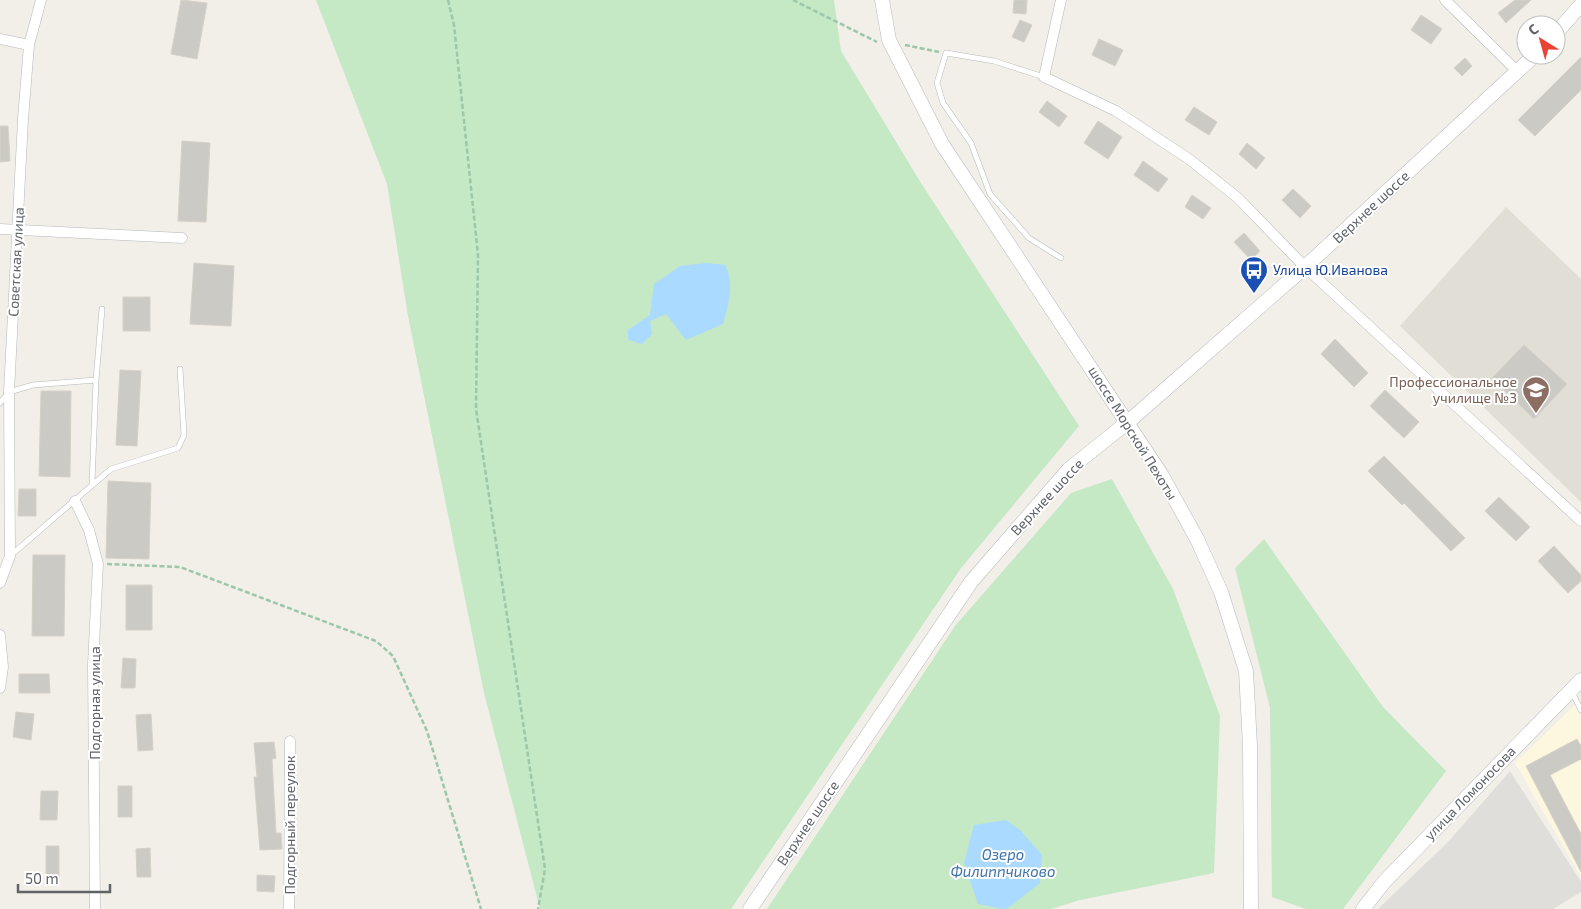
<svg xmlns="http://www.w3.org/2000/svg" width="1581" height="909" viewBox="0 0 1581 909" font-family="'Exo 2',sans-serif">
<rect width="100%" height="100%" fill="#f1efe8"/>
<path fill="#fef7e0" d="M 1581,699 L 1581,877 L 1515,763 Z"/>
<path fill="#e0deda" d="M 1510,771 L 1581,882 L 1581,892 L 1553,909 L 1378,909 L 1449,841 Z"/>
<path fill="#e1ded6" d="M 1506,207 L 1581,279 L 1581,502 L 1400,326 Z"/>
<path fill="#c5e8c5" d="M 316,0 L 834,0 L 841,51 L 921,183 L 1079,426 L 961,568 L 731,909 L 540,909 L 484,693 L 408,316 L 387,184 Z
M 1112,479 L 1173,589 L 1220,716 L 1214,873 L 1080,900 L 1051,909 L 767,909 L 955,626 L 1071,493 Z
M 1264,539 L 1383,707 L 1446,771 L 1343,909 L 1306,909 L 1272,897 L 1270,708 L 1235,568 Z"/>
<path fill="#aadaff" d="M 707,263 L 725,265 C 735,282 728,307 723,324 L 686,340 L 666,314 L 650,321 L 652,334 L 642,344 L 628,340 L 628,330 L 650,315 L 654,284 L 680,266 Z
M 1006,820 L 1020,830 L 1042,855 L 1040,883 L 1007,909 L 1003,909 L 978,904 L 964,863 L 974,825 Z"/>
<path fill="#cccac5" stroke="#d6d1c6" d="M 181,0 L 207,3 L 197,59 L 171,54 Z
M 1014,0 L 1027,0 L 1026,14 L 1013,13 Z
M 1515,0 L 1531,0 L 1506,23 L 1498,13 Z
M 1421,15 L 1442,29 L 1431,44 L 1411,30 Z
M 1020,20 L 1032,25 L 1024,42 L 1012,37 Z
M 1099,39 L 1123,50 L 1115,66 L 1092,55 Z
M 1581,57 L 1581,90 L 1535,136 L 1518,120 Z
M 1465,58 L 1472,66 L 1462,76 L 1454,68 Z
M 1047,101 L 1067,116 L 1059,127 L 1039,112 Z
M 1194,107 L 1217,122 L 1209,135 L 1185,120 Z
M 1098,121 L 1122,137 L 1108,159 L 1084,143 Z
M 0,126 L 8,126 L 10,161 L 0,162 Z
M 182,141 L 210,143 L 206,222 L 178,221 Z
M 1247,143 L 1265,158 L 1256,169 L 1239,154 Z
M 1143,161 L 1168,179 L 1158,192 L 1134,175 Z
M 1293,189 L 1311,206 L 1300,218 L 1282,200 Z
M 1192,195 L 1211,208 L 1203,219 L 1185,207 Z
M 1244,233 L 1260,251 L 1251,260 L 1234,242 Z
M 194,263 L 234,266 L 231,326 L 190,324 Z
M 123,297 L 150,297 L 150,331 L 123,331 Z
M 1335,339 L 1368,373 L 1354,387 L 1321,354 Z
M 1524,345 L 1567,384 L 1534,419 L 1492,378 Z
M 120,370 L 141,371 L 137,446 L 116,445 Z
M 1385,390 L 1419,422 L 1404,438 L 1370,406 Z
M 41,391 L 71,391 L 70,477 L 39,476 Z
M 1384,456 L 1465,538 L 1451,551 L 1404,503 L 1402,505 L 1368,471 Z
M 108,481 L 151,483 L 149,559 L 106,558 Z
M 19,489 L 36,489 L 36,516 L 18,516 Z
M 1499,497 L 1530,527 L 1516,541 L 1485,511 Z
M 1554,546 L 1581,575 L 1581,581 L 1568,593 L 1538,561 Z
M 33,555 L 65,555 L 64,636 L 32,636 Z
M 126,585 L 152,585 L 152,630 L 126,630 Z
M 123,658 L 136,659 L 135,688 L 121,688 Z
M 19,674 L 49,674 L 50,693 L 19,693 Z
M 16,712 L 34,714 L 31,740 L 13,737 Z
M 151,714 L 153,750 L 138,751 L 136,715 Z
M 1577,739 L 1581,746 L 1581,759 L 1550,775 L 1581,834 L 1581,872 L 1526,766 Z
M 274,742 L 276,758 L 272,759 L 276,833 L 281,833 L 282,849 L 260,850 L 254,777 L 257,777 L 254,743 Z
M 118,786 L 132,786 L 132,817 L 118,817 Z
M 41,791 L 58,791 L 57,820 L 40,820 Z
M 46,846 L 59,846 L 59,879 L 46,879 Z
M 150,848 L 151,877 L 137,877 L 136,849 Z
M 257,875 L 275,876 L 274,892 L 257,891 Z"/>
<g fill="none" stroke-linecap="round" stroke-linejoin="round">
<g stroke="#b5b8bc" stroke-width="6">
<path id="lane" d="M 1044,77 L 994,61 L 946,53 L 937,83 L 943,103 L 971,143 L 990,194 L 1029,238 L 1061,258
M 0,403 L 9,392 L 33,385 L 96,380
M 92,484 L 96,380 L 102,309
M 10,556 L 111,469 L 178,448 L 184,435 L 180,369
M 1572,692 L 1581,710"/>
</g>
<g stroke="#b5b8bc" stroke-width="11">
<path id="street" d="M 1061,0 L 1044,77 L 1116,111 L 1189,159 L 1238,198 L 1305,267 L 1581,521
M 1445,0 L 1518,72
M 0,39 L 29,45
M 0,229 L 182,238
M 75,501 L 89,530 L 98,564 L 93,665 L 95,909
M 0,583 L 10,556 L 9,392 L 23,119 L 29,45 L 41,0
M 0,635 L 3,667 L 0,688
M 289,909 L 290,741"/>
</g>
<g stroke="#b6babf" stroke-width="15">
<path id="secondary" d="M 882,0 L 889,40 L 942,144 L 1161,474 L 1197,539 L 1221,592 L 1246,671 L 1250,746 L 1251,909
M 1556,33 L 1581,5
M 750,909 L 971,582 L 1069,469 L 1128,422 L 1305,267 L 1535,55
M 1363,909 L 1384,882 L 1581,680"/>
</g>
<path stroke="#9cc7a9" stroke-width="2.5" stroke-dasharray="5 2.5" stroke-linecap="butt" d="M 448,0 L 454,25 L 478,255 L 476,409 L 545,869 L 538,909
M 793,0 L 877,42
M 905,45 L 939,52
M 107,564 L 180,567 L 376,641 L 393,656 L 427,731 L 481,909"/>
<use href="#lane" stroke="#fff" stroke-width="5"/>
<use href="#street" stroke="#fff" stroke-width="10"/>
<use href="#secondary" stroke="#fff" stroke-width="14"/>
</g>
<defs>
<g id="bus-pin" transform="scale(1.4375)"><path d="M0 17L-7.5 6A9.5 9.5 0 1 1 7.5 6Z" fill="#1a4fb4" stroke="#fff"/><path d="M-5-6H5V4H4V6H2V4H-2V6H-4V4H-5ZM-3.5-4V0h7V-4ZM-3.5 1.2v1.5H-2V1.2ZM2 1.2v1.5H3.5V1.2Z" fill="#fff"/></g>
<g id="school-pin" transform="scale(1.4375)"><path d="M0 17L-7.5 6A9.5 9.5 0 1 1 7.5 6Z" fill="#8d6e63" stroke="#fff"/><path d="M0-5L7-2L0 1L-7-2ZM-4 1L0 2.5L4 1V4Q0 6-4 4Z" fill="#fff"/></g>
</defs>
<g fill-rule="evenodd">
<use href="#bus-pin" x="1254" y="270"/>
<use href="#school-pin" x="1536" y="390"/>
</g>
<g text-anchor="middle" stroke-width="4" stroke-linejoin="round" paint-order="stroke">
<g font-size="14" fill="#5f6368" stroke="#fff">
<text transform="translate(1371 207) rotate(-43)" y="5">Верхнее шоссе</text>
<text transform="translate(16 262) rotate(-87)" y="5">Советская улица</text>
<text transform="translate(1133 433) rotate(58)" y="5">шоссе Морской Пехоты</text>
<text transform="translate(1047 497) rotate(-47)" y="5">Верхнее шоссе</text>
<text transform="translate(95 703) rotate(-90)" y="5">Подгорная улица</text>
<text transform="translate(1470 793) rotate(-46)" y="5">улица Ломоносова</text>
<text transform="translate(808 823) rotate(-56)" y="5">Верхнее шоссе</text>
<text transform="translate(290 825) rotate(-90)" y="5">Подгорный переулок</text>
</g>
<g font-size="14" fill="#164399" stroke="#fff" text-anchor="start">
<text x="1273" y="275">Улица Ю.Иванова</text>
</g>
<g font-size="14" fill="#785e54" stroke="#fff" text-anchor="end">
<text x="1517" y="387">Профессиональное<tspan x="1517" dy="16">училище №3</tspan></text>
</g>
<g font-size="15" font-style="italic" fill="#4174aa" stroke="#fff">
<text x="1003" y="860">Озеро<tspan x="1003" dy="17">Филиппчиково</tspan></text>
</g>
</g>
<g transform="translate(1541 40) rotate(323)"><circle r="24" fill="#ffffff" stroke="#bfc1c3"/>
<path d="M0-4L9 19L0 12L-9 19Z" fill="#ea4335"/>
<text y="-8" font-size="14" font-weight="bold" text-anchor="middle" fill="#5f6368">С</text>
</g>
<path d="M18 884v8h92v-8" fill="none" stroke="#5f6368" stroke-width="2.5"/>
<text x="25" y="884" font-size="15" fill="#5f6368" stroke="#ffffff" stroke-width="4" paint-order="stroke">50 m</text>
</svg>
